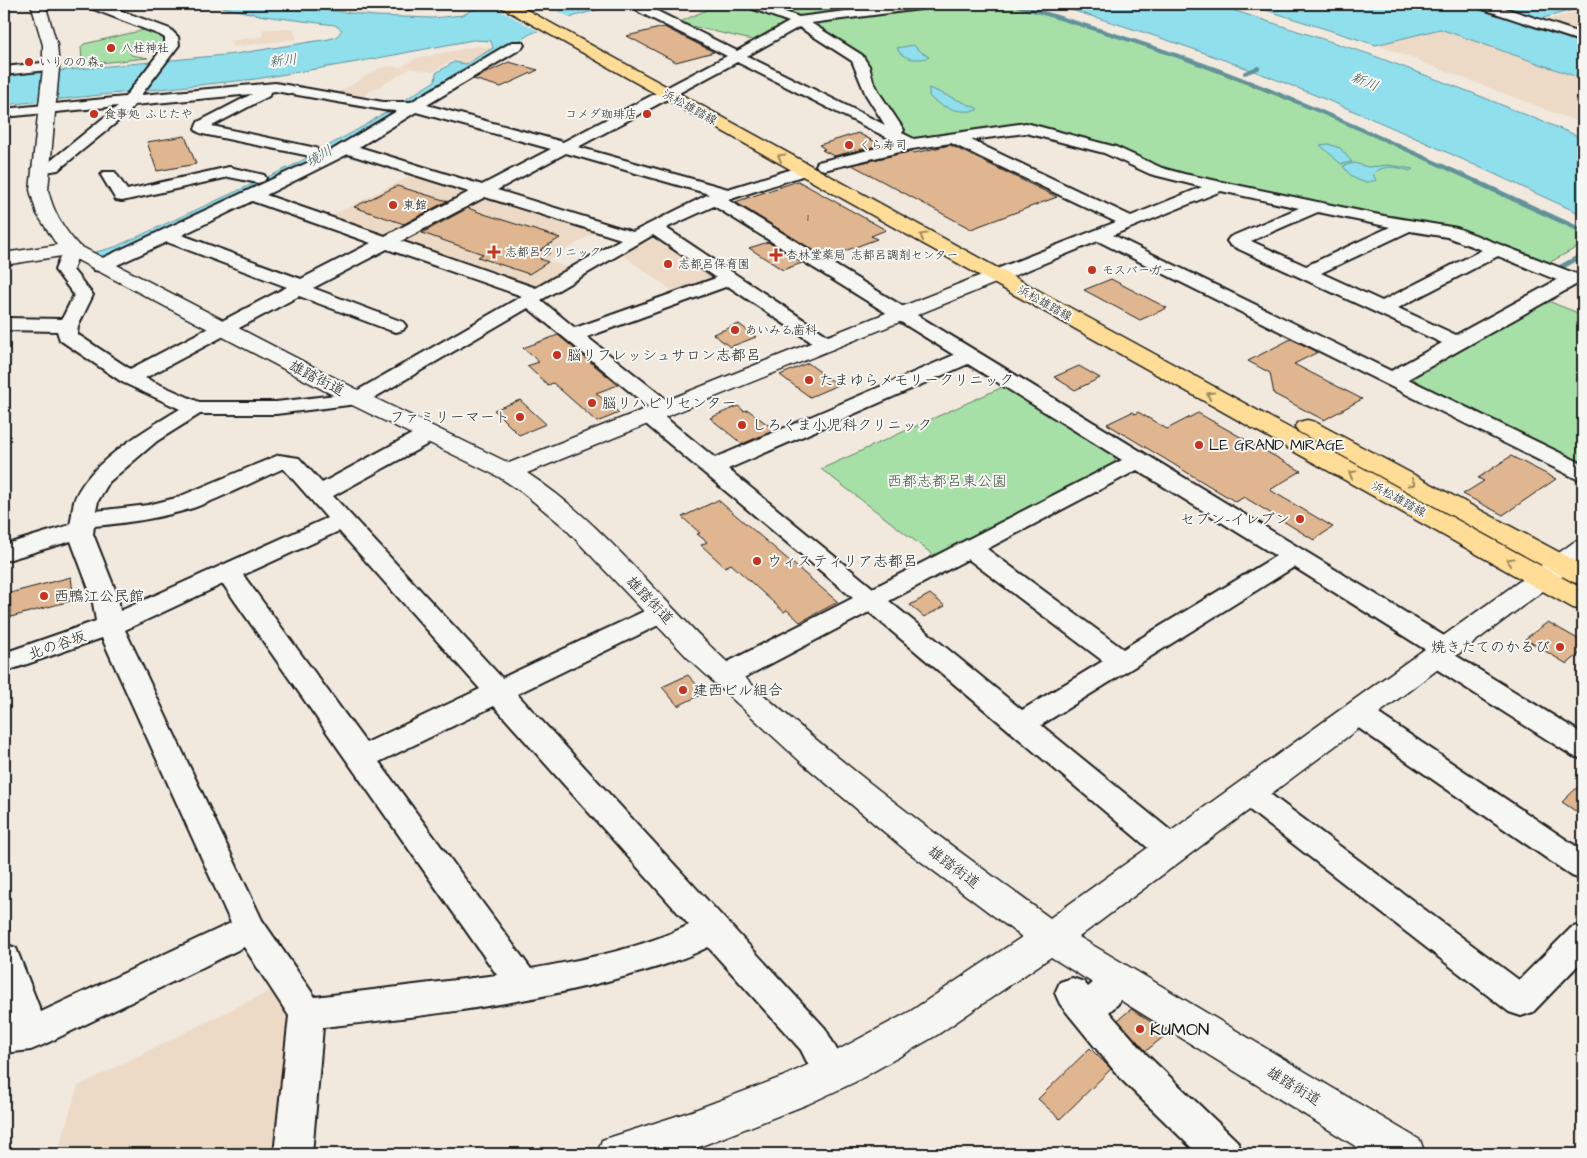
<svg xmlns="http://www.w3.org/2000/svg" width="1587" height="1158" viewBox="0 0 1587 1158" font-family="'Architects Daughter','Klee One',sans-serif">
<rect width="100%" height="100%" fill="#f1e9de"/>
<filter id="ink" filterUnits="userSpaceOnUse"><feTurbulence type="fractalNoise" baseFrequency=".02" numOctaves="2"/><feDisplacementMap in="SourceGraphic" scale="10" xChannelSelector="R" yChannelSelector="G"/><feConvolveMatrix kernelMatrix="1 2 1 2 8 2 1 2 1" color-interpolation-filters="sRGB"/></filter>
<g filter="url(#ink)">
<path fill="#ecdac6" d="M 1583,10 L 1583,35 L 1543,21 Z
M 1440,28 L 1583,79 L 1583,124 L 1378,45 Z
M 269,29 L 293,29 L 297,39 L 232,47 L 230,41 L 264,36 L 261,30 Z
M 477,46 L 493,48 L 466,64 L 451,61 L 433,72 L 401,67 L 417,58 Z
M 391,66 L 410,69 L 357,99 L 333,95 L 380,68 Z
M 416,173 L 471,192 L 386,236 L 381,237 L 327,218 Z
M 490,196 L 599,230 L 548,261 L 574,270 L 538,290 L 400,241 L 482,197 Z
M 650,235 L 656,235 L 717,276 L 716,279 L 676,293 L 620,253 Z
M 273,989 L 293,1018 L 279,1146 L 270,1154 L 57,1154 L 78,1086 Z"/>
<path fill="#a6e0a6" stroke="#617e61" d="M 719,4 L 746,4 L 793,21 L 756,41 L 678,23 Z
M 758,4 L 904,4 L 795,18 Z
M 939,4 L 1012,4 L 1171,54 L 1347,123 L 1583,232 L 1583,244 L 1545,265 L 1467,234 L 1183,176 L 1030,124 L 921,141 L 909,137 L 898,124 L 889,108 L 878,95 L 870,74 L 804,21 Z
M 148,29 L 162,36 L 166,40 L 165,46 L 155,48 L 133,44 L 128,48 L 131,55 L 148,58 L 89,64 L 82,62 L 81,47 L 84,44 Z
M 1548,301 L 1583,315 L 1583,467 L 1419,387 L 1413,376 Z
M 1007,385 L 1114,452 L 1115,465 L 936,557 L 821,469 Z"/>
<path fill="#90dfed" stroke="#629199" d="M 207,4 L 281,4 L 374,16 L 433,18 L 463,15 L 472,10 L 495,4 L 618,4 L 575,16 L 530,34 L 324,159 L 103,258 L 92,253 L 115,247 L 294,165 L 362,127 L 435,81 L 436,73 L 454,62 L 466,64 L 493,48 L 491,41 L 473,40 L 357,62 L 256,79 L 4,105 L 4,76 L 235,54 L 329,39 L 336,37 L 342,30 L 335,25 L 264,16 Z
M 1050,4 L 1214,4 L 1369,54 L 1470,92 L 1583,138 L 1583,215 C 1489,172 1396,127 1300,89 C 1218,56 1135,28 1050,4 Z
M 1247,4 L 1476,4 L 1583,39 L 1583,79 L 1440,29 L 1376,45 Z
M 1494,4 L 1583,4 L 1583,7 L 1540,19 Z
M 914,45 L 917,49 L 929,57 C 918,61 902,60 897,48 Z
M 929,88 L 977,108 L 977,110 C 962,114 940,108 929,96 Z
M 1328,144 L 1340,148 L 1352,162 L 1341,164 L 1320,145 Z
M 1354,163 L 1368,167 L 1389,165 L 1413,169 L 1410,171 C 1399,167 1382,164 1373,174 L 1376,180 C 1361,186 1351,177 1343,166 Z"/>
<path fill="#f1e9de" d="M 489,4 L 544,4 L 573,19 L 540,32 Z"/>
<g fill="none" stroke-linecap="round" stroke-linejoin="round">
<path stroke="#629199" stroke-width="4" d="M 1013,4 C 1088,26 1163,49 1236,77 C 1319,109 1400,146 1480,183
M 1245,73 L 1258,68"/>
<path stroke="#629199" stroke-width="5" d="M 1477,182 L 1583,231
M 1561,267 L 1583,255"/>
</g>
<path fill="#dfb68f" stroke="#1c1c1c" d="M 664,27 L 714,52 L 676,62 L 627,36 Z
M 509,62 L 538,70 L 501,87 L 473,79 Z
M 858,133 L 881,145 L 834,156 L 822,150 L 825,149 L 819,145 Z
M 185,136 L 196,164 L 157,171 L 147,142 Z
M 950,145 L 1057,197 L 971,229 L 852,165 L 899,154 L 911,152 L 914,153 Z
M 798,181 L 886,230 L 871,236 L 877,239 L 826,258 L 735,202 Z
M 397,186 L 447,201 L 404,224 L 354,207 Z
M 468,208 L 484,214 L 560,238 L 540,250 L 550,253 L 540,259 L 548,262 L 529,274 L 478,257 L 483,254 L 422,233 Z
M 768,242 L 802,263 L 783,270 L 749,248 Z
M 1111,279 L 1167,308 L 1140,320 L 1084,290 Z
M 739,324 L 756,337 L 730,347 L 713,334 Z
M 558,335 L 618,385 L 596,393 L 619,413 L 597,422 L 553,383 L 548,385 L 527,366 L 539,362 L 523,348 Z
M 1291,339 L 1318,352 L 1294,364 L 1362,399 L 1324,420 L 1274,394 L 1270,373 L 1248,361 Z
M 808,363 L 838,385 L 810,397 L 780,375 Z
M 1079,366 L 1100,378 L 1075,390 L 1054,377 Z
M 520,400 L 546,424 L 519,435 L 494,410 Z
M 738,406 L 744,411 L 748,410 L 775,430 L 742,444 L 710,418 Z
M 1132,412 L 1135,414 L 1138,412 L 1167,429 L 1198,413 L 1301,471 L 1270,490 L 1333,527 L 1314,540 L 1244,497 L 1236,502 L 1107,424 Z
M 1511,456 L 1556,479 L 1503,515 L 1463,494 L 1484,481 L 1478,478 Z
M 718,500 L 838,602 L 800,622 L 787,610 L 784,612 L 731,564 L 725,567 L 701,545 L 707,542 L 697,534 L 700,533 L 682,517 Z
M 71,577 L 74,600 L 11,617 L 10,593 Z
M 930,594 L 945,606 L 924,617 L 910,605 Z
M 1548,622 L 1583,642 L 1583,651 L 1567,664 L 1525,639 Z
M 688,675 L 704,693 L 678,706 L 662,687 Z
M 1583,782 L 1583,816 L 1562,802 Z
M 1131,1009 L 1168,1033 L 1146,1051 L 1118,1020 Z
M 1090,1048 L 1111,1069 L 1060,1119 L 1038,1099 Z"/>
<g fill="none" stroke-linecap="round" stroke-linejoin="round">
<g stroke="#1c1c1c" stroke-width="4">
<path id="street" d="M 86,4 L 103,4 L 170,29 L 178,37 L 179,45 L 141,95 L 275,83 L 383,102 L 411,102 L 512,42 L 522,42 L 524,45 L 522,48 L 427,105 L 563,142 L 727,56 L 639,12 L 637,9 L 639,6 L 647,6 L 737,51 L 789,22 L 748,7 L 746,4 L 763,4 L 799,17 L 900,4 L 934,4 L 932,7 L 928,8 L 811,23 L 862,55 L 869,66 L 873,81 L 880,94 L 904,130 L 902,133 L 914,139 L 1026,123 L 1116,147 L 1162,168 L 1184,174 L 1384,216 L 1457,228 L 1579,275 L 1581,279 L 1579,283 L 1408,379 L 1583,464 L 1583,480 L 1575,478 L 1098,241 L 1003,280 L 996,282 L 989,280 L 987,276 L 989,272 L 1116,222 L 951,143 L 912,149 L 824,170 L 818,168 L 816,165 L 818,162 L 898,143 L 737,62 L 578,147 L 728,189 L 799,167 L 811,167 L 813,170 L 811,173 L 728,200 L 1454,642 L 1458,649 L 1455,655 L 1583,734 L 1583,759 L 1573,756 L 1427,663 L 1423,656 L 1426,650 L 1294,567 L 1041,725 L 1182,840 L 1186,849 L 1182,858 L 1171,861 L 1160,858 L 869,612 L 734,683 L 724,686 L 714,683 L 710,676 L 714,669 L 853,598 L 641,420 L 638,415 L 641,410 L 651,409 L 528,308 L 365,403 L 276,414 L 200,414 L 157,441 L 109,482 L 98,501 L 96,511 L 148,505 L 176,498 L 279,455 L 299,458 L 322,483 L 421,429 L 429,427 L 437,429 L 440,434 L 437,439 L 333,496 L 502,678 L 653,607 L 662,604 L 671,607 L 675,613 L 671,619 L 517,694 L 825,1028 L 850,1074 L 845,1086 L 832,1091 L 819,1086 L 801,1050 L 708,947 C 681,961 649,970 619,978 C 522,1005 423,1016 323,1027 L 312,1154 L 274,1154 L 289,1016 L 244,947 L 43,1045 L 31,1050 L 4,1053 L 4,1021 L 9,1020 L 4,1005 L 4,944 L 16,948 L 41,1012 L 231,923 L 102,638 L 4,672 L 4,653 L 96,621 L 92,597 L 71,541 L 4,561 L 4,545 L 70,525 C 72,518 72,510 74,502 C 85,465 148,428 180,409 L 122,382 L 60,340 L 57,331 L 4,330 L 4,318 L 62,319 L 74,295 L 55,270 L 65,245 L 71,244 L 77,245 L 80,249 L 73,270 L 93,295 L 78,326 L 77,334 L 130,369 L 287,287 L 167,242 L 106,270 L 100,271 L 94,270 L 91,266 L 94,262 L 322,156 L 397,111 L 383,110 L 275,91 L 270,92 L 269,96 L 212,126 L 316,148 L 318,151 L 316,154 L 310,156 L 203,134 L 198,132 L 195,129 L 198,122 L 252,94 L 134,105 L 128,113 L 58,170 L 40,173 L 34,171 L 32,168 L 34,165 L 48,163 L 118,106 L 4,117 L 4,109 L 125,97 L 165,45 L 165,38 L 160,35 L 88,7 ZM 799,27 L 852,61 L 866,95 L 885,125 L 747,56 ZM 416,112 L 551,149 L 482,185 L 359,147 ZM 1026,133 L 1104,153 L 1150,174 L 1202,187 L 1131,216 L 971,140 ZM 566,153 L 709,194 L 633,232 L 497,190 ZM 348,154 L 469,192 L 385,236 L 266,195 ZM 1221,191 L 1299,208 L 1230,237 L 1227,241 L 1230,245 L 1442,343 L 1391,371 L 1113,235 ZM 485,197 L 621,239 L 536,288 L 401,241 ZM 252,201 L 371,243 L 301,279 L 182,235 ZM 714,206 L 954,355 L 715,458 L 662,415 L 672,414 L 675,409 L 672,404 L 587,337 L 728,286 L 820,348 L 827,350 L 834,348 L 837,344 L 834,340 L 666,228 ZM 1318,212 L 1390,227 L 1306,266 L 1251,241 ZM 1410,231 L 1447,237 L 1482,250 L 1382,301 L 1321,273 ZM 653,235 L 716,278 L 575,328 L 541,300 ZM 387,249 L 522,296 L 353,393 L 276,402 L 199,402 L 145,378 L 299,296 L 389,330 L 396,332 L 403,330 L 406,326 L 403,322 L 313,288 ZM 1498,256 L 1557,280 L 1456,335 L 1398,308 ZM 968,364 L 1122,460 L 873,588 L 728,469 ZM 282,469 L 284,469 L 327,518 L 120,611 L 118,597 L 93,534 L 94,526 C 128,523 161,518 193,508 C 224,497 252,482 282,469 ZM 1137,470 L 1276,556 L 1123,649 L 987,549 ZM 339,531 L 480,689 L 366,743 L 243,575 ZM 968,559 L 1103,661 L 1022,710 L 889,601 ZM 223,584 L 497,975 L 315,997 L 262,920 L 125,630 ZM 494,706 L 689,925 C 641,949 584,959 531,969 L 379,762 Z
M 401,4 L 413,4 L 414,5 L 408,9 L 404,8 Z
M 1475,4 L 1493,4 L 1583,34 L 1583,42 L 1477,7 Z
M 51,62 L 58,66 L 56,69 L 4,75 L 4,67 Z
M 229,167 L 264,175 L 266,178 L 264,181 L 258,183 L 229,177 L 122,201 L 116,200 L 101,175 L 103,172 L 115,172 L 127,190 Z
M 1357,703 L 1367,706 L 1583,851 L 1583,880 L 1572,876 L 1347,720 L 1343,713 L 1347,706 Z
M 1248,781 L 1258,785 L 1519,980 L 1571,928 L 1583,924 L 1583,960 L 1533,1012 L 1521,1016 L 1509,1012 L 1238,801 L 1233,793 L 1238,785 Z
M 1072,978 L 1084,982 L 1088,987 L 1094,982 L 1106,978 L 1118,982 L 1123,993 L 1118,1004 L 1109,1012 L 1147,1055 L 1237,1141 L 1243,1154 L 1198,1154 L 1121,1079 L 1060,1004 L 1055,993 L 1060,982 Z"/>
</g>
<g stroke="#1c1c1c" stroke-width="3">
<path id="secondary" d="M 31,4 L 45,4 L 57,45 L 59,68 L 48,190 C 53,212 63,228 78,245 L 366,394 L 509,463 L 989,272 L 996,270 L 1003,272 L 1006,276 L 1003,280 L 527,473 C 597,518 649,586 708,644 C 814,745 932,832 1050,918 L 1574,542 L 1583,540 L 1583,561 L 1079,937 L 1420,1140 L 1425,1154 L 1368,1154 L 1051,957 L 937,1035 L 855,1082 L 808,1104 L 681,1154 L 597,1154 L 602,1140 L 692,1111 L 782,1077 L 827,1056 L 911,1011 L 1022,937 L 907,851 L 802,763 L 688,658 L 563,526 L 522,492 L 499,477 L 350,404 L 68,255 L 4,265 L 4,253 L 57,245 L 37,214 L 30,190 L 43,68 L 43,45 Z"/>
</g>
<g stroke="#1c1c1c" stroke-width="3">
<path id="primary" d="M 499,4 L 516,4 L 1583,589 L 1583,610 L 1573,608 L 501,7 Z
M 1307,420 L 1315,422 L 1583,565 L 1583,585 L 1573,582 L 1299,432 L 1295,427 L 1299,422 Z"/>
</g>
<use href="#street" fill="#f6f6f2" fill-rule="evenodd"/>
<use href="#secondary" fill="#f6f6f2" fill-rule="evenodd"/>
<use href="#primary" fill="#ffdd96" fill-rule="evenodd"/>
</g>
<defs><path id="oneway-chevron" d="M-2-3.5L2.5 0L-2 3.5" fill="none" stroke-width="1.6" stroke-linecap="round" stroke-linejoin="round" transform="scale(1.25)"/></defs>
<g stroke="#99865f">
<use href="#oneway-chevron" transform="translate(781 157) rotate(-151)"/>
<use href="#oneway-chevron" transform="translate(923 236) rotate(-151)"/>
<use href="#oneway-chevron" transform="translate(1210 395) rotate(-151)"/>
<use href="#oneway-chevron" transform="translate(1352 474) rotate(-151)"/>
<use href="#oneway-chevron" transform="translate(1412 483) rotate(28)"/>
<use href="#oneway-chevron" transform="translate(1510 561) rotate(-151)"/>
</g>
</g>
<g fill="#c8321e" stroke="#f6f6f2" stroke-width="2">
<circle cx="111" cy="48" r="5"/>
<circle cx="29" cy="62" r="5"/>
<circle cx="94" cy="114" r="5"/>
<circle cx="647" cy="114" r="5"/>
<circle cx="849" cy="145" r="5"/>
<circle cx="393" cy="205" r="5"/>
<path d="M491.5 244.5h5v5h5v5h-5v5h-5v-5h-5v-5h5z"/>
<path d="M773.5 247.5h5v5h5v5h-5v5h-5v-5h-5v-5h5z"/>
<circle cx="668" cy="264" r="5"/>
<circle cx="1092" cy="270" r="5"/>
<circle cx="735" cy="330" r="5"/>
<circle cx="557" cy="355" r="5"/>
<circle cx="809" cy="380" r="5"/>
<circle cx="592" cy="403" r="5"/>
<circle cx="520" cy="417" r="5"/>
<circle cx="742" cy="425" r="5"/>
<circle cx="1199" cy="445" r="5"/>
<circle cx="1300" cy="519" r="5"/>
<circle cx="757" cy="561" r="5"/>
<circle cx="44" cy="596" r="5"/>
<circle cx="1560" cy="647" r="5"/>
<circle cx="683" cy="690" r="5"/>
<circle cx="1140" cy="1029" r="5"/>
</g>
<g text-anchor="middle" stroke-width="4" stroke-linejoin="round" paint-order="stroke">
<g font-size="11" fill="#4d4239">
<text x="808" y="221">1</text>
</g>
<g font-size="12" fill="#1c1c1c" stroke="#f6f6f2" text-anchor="start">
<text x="121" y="52">八柱神社</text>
<text x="39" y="66">いりのの森。</text>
<text x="104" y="118">食事処 ふじたや</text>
<text x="637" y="118" text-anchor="end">コメダ珈琲店</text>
<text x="859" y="149">くら寿司</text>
<text x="403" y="209">東館</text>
<text x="505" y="256">志都呂クリニック</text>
<text x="786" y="259">杏林堂薬局 志都呂調剤センター</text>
<text x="678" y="268">志都呂保育園</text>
<text x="1102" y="274">モスバーガー</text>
<text x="745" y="334">あいみる歯科</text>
</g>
<g font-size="12" fill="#1c1c1c" stroke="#f6f6f2">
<text transform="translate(690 107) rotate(29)" y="4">浜松雄踏線</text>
<text transform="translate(1045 303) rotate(29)" y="4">浜松雄踏線</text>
<text transform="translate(1399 499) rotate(29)" y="4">浜松雄踏線</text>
</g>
<g font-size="14" font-style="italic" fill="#3f565b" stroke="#f6f6f2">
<text transform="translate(283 60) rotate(-6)" y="5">新川</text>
<text transform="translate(1365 81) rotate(22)" y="5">新川</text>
<text transform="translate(319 156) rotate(-31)" y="5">境川</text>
</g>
<g font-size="15" fill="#1c1c1c" stroke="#f6f6f2" text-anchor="start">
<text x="567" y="360">脳リフレッシュサロン志都呂</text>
<text x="819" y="385">たまゆらメモリークリニック</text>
<text x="602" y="408">脳リハビリセンター</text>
<text x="510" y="422" text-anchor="end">ファミリーマート</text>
<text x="752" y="430">しろくま小児科クリニック</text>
<text x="1209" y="450">LE GRAND MIRAGE</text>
<text x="1290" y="524" text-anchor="end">セブン-イレブン</text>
<text x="767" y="566">ウィスティリア志都呂</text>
<text x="54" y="601">西鴨江公民館</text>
<text x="1550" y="652" text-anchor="end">焼きたてのかるび</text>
<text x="693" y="695">建西ビル組合</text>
</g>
<g font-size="15" fill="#1c1c1c" stroke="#f6f6f2">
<text transform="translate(317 378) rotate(27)" y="5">雄踏街道</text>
<text transform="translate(650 600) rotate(46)" y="5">雄踏街道</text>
<text transform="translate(57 645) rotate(-19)" y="5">北の谷坂</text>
<text transform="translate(954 867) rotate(37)" y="5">雄踏街道</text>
<text transform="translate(1294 1086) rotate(31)" y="5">雄踏街道</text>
</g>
<g font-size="15" fill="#455745" stroke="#f6f6f2">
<text x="947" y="486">西都志都呂東公園</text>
</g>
<g font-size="18" fill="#1c1c1c" stroke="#f6f6f2" text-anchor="start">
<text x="1150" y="1035">KUMON</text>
</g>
</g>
<rect width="1587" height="1158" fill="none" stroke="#f6f6f2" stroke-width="20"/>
<rect x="10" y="10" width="1567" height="1138" fill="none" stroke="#1c1c1c" stroke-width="2" filter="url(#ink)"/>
</svg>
